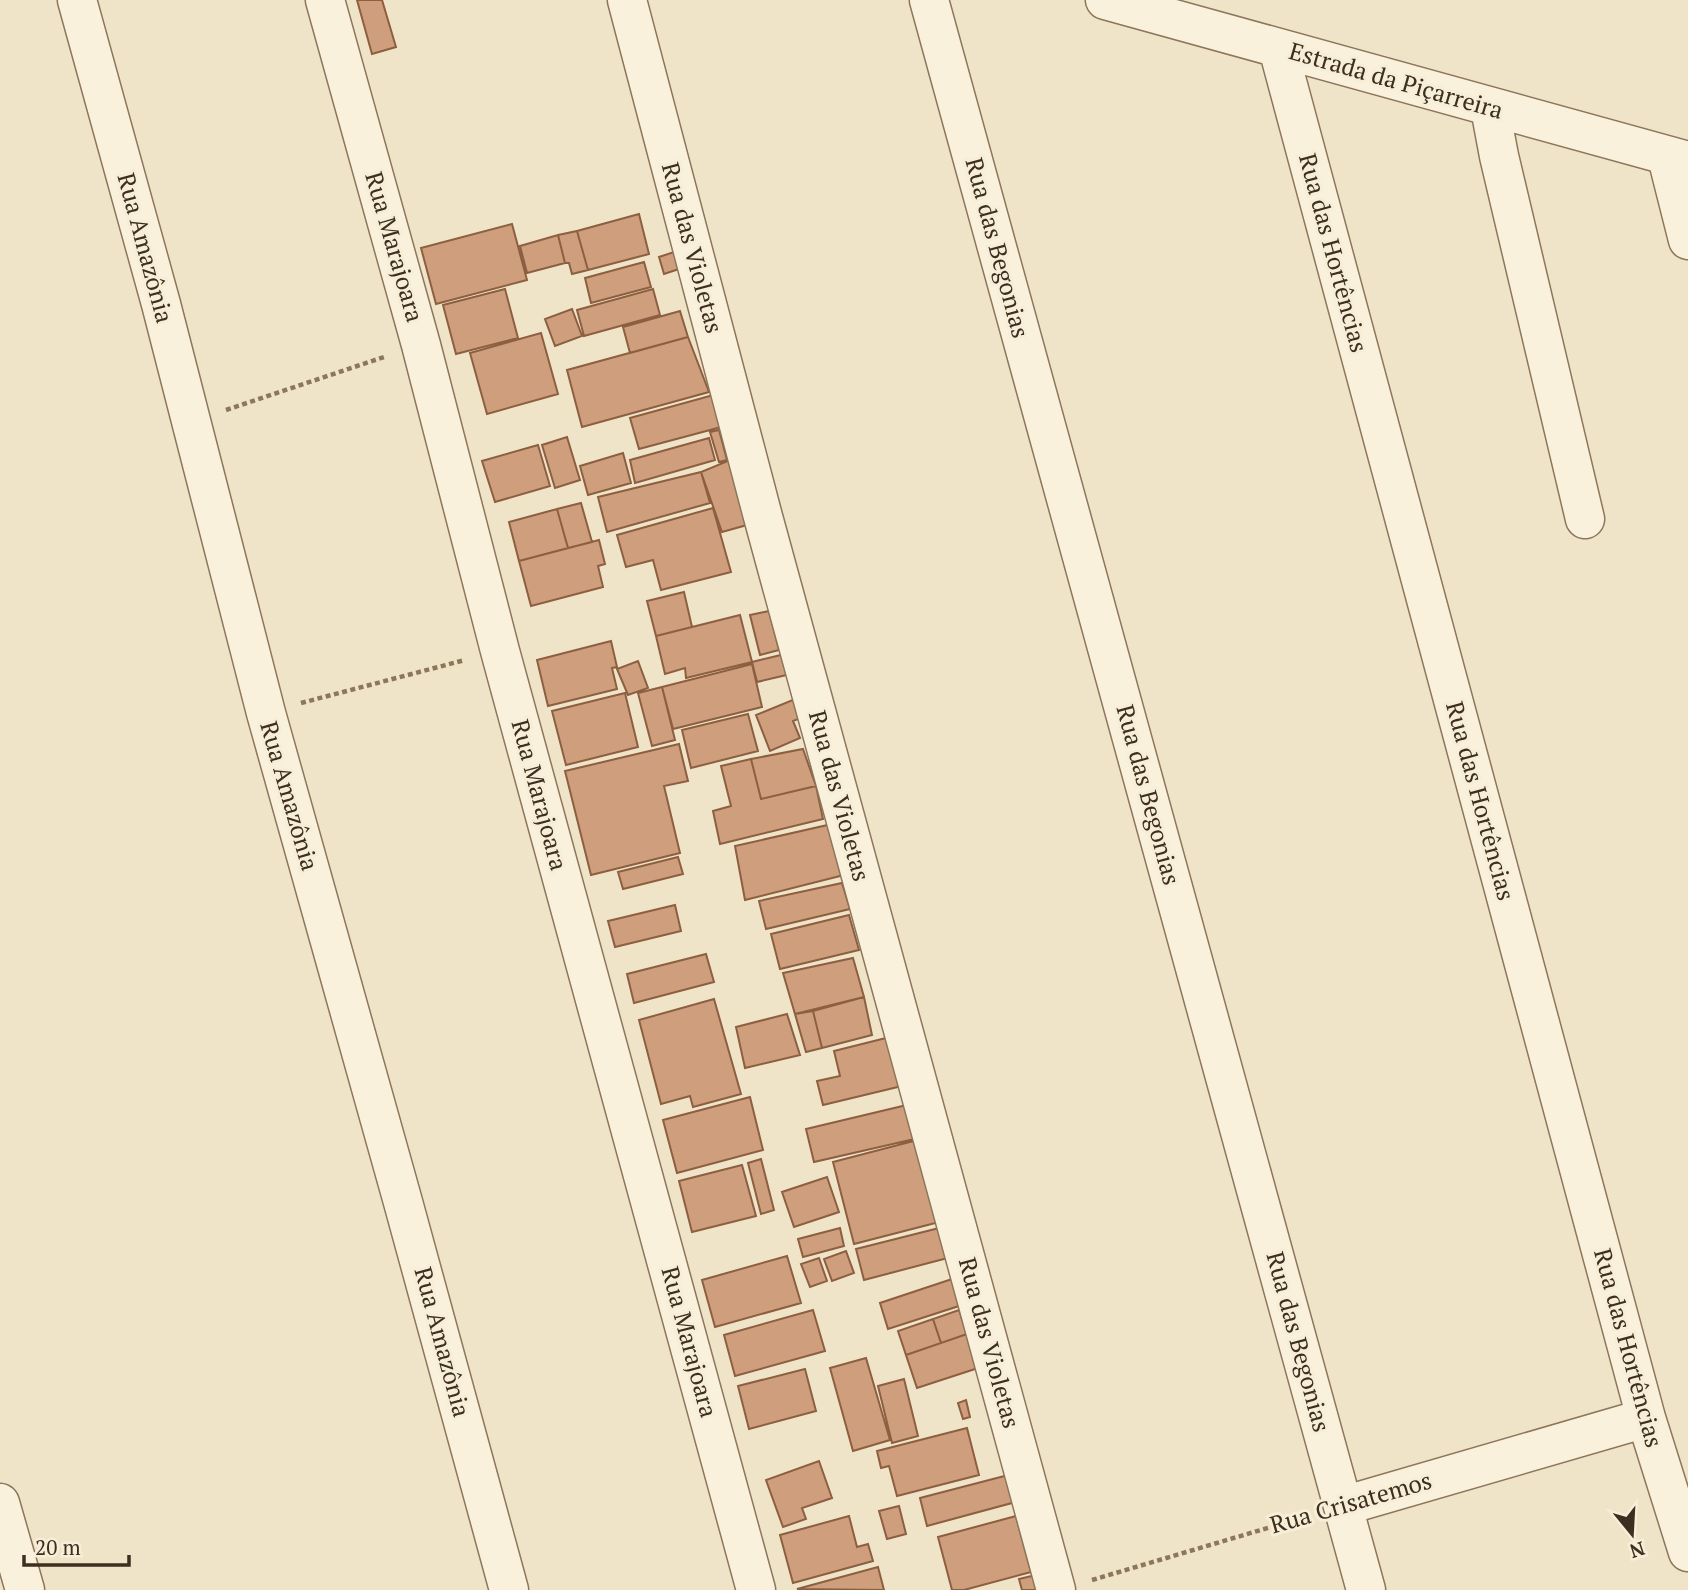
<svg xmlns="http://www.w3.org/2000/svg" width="1688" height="1590" viewBox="0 0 1688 1590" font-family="'PT Serif',serif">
<rect width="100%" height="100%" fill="#f0e4c8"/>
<path fill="#cf9f7d" stroke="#8d5f41" stroke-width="2" d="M 357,0 L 382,0 L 396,47 L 372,54 Z
M 639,214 L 649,254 L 588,270 L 577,231 Z
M 512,224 L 527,280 L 436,304 L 421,248 Z
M 577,231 L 588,270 L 572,274 L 569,263 L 565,263 L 558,235 Z
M 558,235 L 565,263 L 527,273 L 520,246 Z
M 677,251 L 682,268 L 664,274 L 659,257 Z
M 644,262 L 651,287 L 591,303 L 585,278 Z
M 505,289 L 518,338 L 456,354 L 443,305 Z
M 653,289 L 660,315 L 584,336 L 577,310 Z
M 572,309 L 582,336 L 555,346 L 545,319 Z
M 680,311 L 688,337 L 630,353 L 623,327 Z
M 541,333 L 558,394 L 487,414 L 470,353 Z
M 688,337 L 709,392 L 582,427 L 567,370 Z
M 717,394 L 725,426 L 639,449 L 630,418 Z
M 719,430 L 727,460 L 719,462 L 710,432 Z
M 567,437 L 580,480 L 555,488 L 542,445 Z
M 709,438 L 715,460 L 635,483 L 630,460 Z
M 538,445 L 550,486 L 495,502 L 482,461 Z
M 623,453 L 631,483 L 588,495 L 580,466 Z
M 730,460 L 747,525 L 722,532 L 701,472 Z
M 701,472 L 710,503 L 607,532 L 598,497 Z
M 581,503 L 592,542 L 568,548 L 557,509 Z
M 713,508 L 731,572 L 661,590 L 653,560 L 626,567 L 617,535 Z
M 557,509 L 568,548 L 519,561 L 509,522 Z
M 599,540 L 605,564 L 598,566 L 603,587 L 531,606 L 519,561 Z
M 684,592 L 692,627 L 656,636 L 647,601 Z
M 769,611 L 779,650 L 760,655 L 750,615 Z
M 740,615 L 752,662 L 686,678 L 685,668 L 665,674 L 656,636 Z
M 611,641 L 617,667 L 612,668 L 617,689 L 548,706 L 537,660 Z
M 785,654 L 791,674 L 757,682 L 752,662 Z
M 638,661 L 648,688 L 628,695 L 617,669 Z
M 752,664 L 762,707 L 673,729 L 662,687 Z
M 662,687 L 675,740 L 652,746 L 638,693 Z
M 625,693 L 638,747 L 566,765 L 552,711 Z
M 800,697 L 808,715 L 793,721 L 800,738 L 770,751 L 756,715 Z
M 748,714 L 758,751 L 691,768 L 682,730 Z
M 679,744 L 688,781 L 664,786 L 680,853 L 591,875 L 565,771 Z
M 803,749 L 816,786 L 761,799 L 751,759 Z
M 751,759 L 761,799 L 816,786 L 823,819 L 720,844 L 713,811 L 731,806 L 721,766 Z
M 832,824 L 848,874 L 745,900 L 735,846 Z
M 678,857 L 683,874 L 623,889 L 618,872 Z
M 842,883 L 850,909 L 766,929 L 759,901 Z
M 675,905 L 681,931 L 615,947 L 608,921 Z
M 849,915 L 859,950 L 780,969 L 771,934 Z
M 706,954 L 714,982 L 634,1003 L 627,974 Z
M 853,958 L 864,997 L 795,1014 L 783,973 Z
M 864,997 L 872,1035 L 822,1048 L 813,1011 Z
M 714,999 L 741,1094 L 693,1107 L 690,1096 L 661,1104 L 639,1020 Z
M 813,1011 L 822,1048 L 806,1052 L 795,1014 Z
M 787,1014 L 800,1055 L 745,1068 L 736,1027 Z
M 890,1037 L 902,1086 L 823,1105 L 817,1081 L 840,1076 L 834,1051 Z
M 750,1097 L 763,1150 L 677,1173 L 663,1120 Z
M 911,1104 L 919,1138 L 814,1162 L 806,1129 Z
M 925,1138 L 947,1220 L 854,1244 L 833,1162 Z
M 761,1159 L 774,1210 L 761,1214 L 748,1163 Z
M 742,1165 L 756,1216 L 692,1232 L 679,1181 Z
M 827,1177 L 839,1212 L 794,1227 L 782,1192 Z
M 951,1225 L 959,1255 L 864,1280 L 856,1249 Z
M 840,1228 L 844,1246 L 803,1257 L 798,1239 Z
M 846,1251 L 854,1273 L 832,1281 L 824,1259 Z
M 787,1256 L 801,1303 L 715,1327 L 702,1280 Z
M 819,1258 L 827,1281 L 810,1287 L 801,1264 Z
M 952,1279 L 962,1305 L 888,1329 L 880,1303 Z
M 813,1310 L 825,1351 L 735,1376 L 724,1335 Z
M 959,1310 L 967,1334 L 941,1343 L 933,1319 Z
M 933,1319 L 941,1343 L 906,1355 L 898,1331 Z
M 967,1334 L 978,1368 L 917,1388 L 906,1355 Z
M 866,1358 L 890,1440 L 853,1451 L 830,1368 Z
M 805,1369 L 816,1411 L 749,1429 L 738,1386 Z
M 904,1379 L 918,1436 L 892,1443 L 878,1386 Z
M 966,1400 L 970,1417 L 963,1419 L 958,1403 Z
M 967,1428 L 979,1475 L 897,1496 L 889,1466 L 881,1468 L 877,1451 Z
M 819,1461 L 832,1498 L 802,1508 L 806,1519 L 783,1527 L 766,1480 Z
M 1016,1473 L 1023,1500 L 927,1526 L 920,1498 Z
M 899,1506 L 906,1534 L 887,1539 L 879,1511 Z
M 849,1516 L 857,1547 L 868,1544 L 873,1561 L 793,1583 L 780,1535 Z
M 1016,1516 L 1031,1572 L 964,1590 L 952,1590 L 938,1537 Z
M 878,1567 L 884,1590 L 797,1589 Z
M 1036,1575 L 1040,1590 L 1022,1590 L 1019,1579 Z"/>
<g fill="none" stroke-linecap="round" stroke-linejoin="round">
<g stroke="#8d765c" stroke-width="41">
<path id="minor" d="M 77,0 L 161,304 L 266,713 L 403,1202 L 509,1590
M 325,0 L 421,345 L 500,651 L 756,1590
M 627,0 L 762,513 L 1056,1590
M 929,0 L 1366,1590
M 1105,0 L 1688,161
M 1278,48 L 1646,1418 L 1688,1552
M 1490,108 L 1499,156 L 1585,519
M 1667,157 L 1688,240
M 0,1503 L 25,1590
M 1343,1506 L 1646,1418"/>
</g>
<path stroke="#8d765c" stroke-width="4.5" stroke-dasharray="5 3.5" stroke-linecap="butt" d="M 226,410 L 387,356
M 301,703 L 465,660
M 1092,1580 L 1308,1516"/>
<use href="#minor" stroke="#faf1dc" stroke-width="38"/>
</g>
<g text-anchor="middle" stroke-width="6" stroke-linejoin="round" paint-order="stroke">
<g font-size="24" fill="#3d2e20" stroke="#f7eed8">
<text transform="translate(1396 81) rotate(16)" y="8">Estrada da Piçarreira</text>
<text transform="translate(394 247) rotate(74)" y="8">Rua Marajoara</text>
<text transform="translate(145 248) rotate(75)" y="8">Rua Amazônia</text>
<text transform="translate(692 248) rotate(75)" y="8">Rua das Violetas</text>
<text transform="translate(997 248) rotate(75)" y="8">Rua das Begonias</text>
<text transform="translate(1333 253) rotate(75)" y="8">Rua das Hortências</text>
<text transform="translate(539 795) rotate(75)" y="8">Rua Marajoara</text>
<text transform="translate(1148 795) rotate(75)" y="8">Rua das Begonias</text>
<text transform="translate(289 796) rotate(74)" y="8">Rua Amazônia</text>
<text transform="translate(839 796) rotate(75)" y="8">Rua das Violetas</text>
<text transform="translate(1480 801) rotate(75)" y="8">Rua das Hortências</text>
<text transform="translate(442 1342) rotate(75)" y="8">Rua Amazônia</text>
<text transform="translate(689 1342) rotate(75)" y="8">Rua Marajoara</text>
<text transform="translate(1298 1342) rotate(75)" y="8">Rua das Begonias</text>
<text transform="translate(989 1343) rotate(75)" y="8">Rua das Violetas</text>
<text transform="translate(1628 1348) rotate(75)" y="8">Rua das Hortências</text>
<text transform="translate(1351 1503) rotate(-16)" y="8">Rua Crisatemos</text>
</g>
</g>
<g transform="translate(1632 1534) rotate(162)" stroke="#f7eed8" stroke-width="5" paint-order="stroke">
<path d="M0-5L12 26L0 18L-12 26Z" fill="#3d2e20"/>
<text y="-10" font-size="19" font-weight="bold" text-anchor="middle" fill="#3d2e20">N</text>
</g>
<path d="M24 1555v10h105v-10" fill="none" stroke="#3d2e20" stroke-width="3.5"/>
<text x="35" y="1555" font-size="21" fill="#3d2e20" stroke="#f7eed8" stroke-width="5" paint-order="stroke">20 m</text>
</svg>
